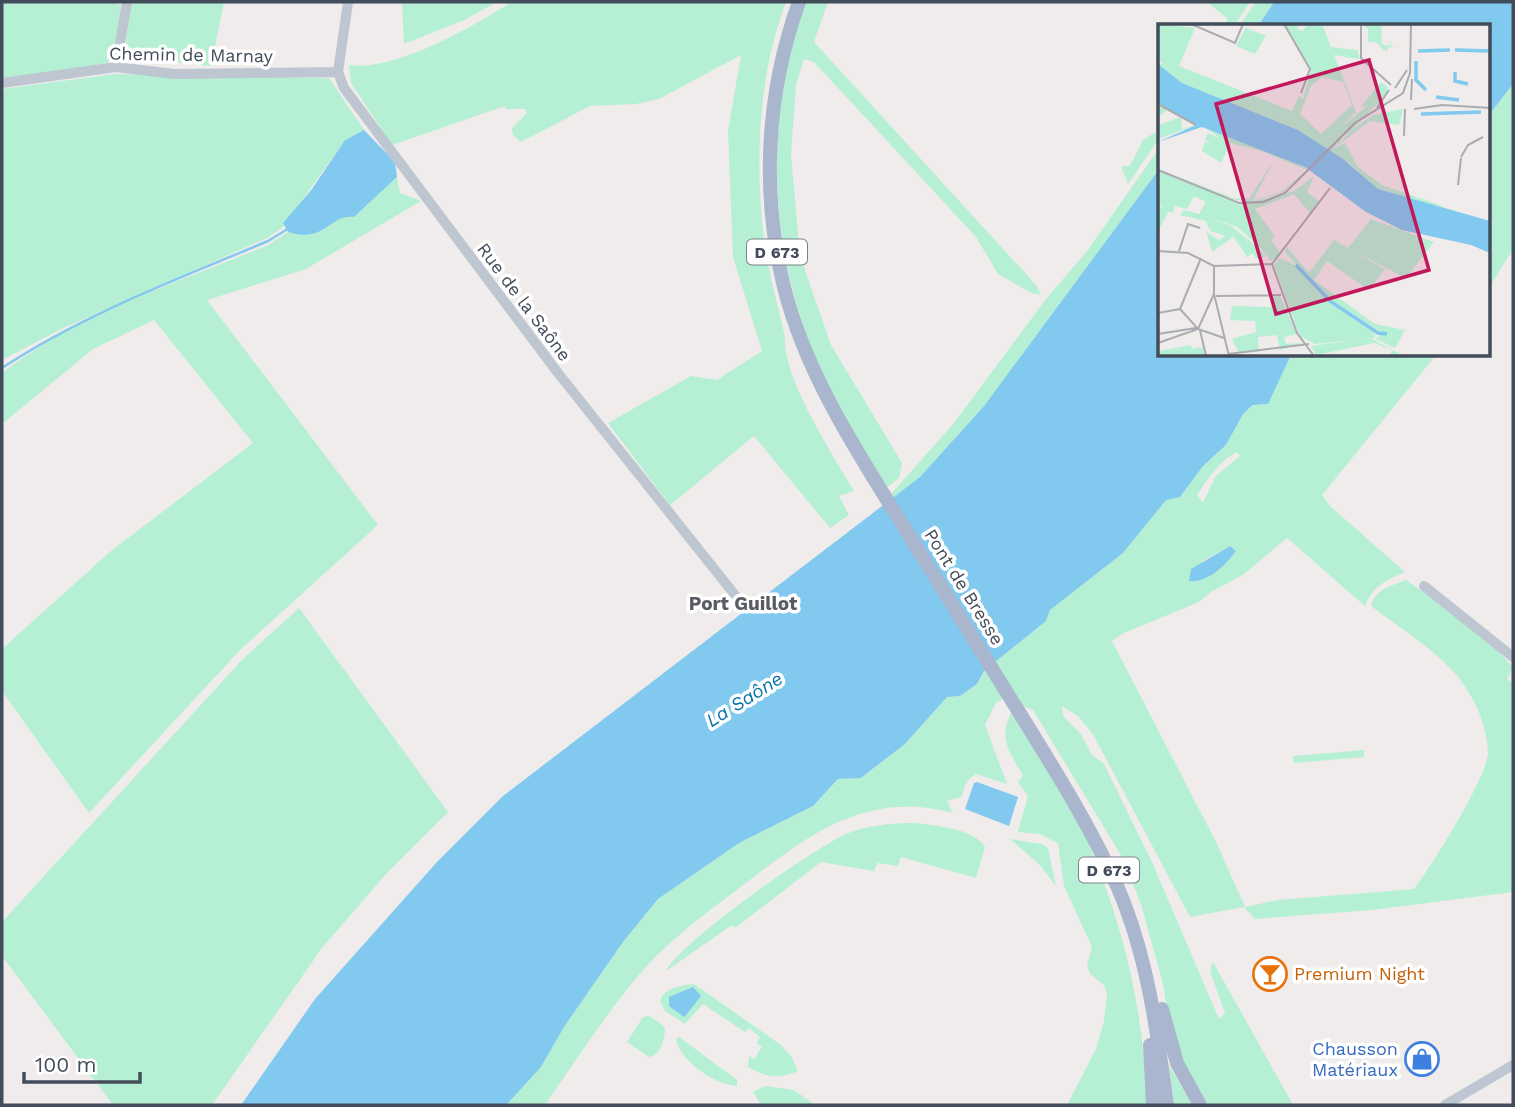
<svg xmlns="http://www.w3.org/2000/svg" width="1515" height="1107" viewBox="0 0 1515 1107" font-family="'Work Sans',sans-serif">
<rect width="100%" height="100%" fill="#efeceb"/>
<path fill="#b6f0d4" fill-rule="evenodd" d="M 2,2 L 110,2 L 121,5 L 116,43 L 108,63 L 2,79 Z
M 131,2 L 224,2 L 211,66 L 124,57 Z
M 402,2 L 497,2 L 464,20 L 404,44 Z
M 511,2 L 786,2 C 759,73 755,156 763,231 C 766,267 778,303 785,337 C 782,377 833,455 854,491 L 839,496 L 849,515 L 830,528 L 754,436 L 670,505 L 608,423 L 691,376 L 717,380 L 762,351 L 733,257 L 728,131 L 741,55 L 659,99 L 636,104 L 590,106 L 521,142 L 513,135 L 512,128 L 527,113 L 525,109 L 506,109 L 505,106 L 392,145 L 351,83 L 349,65 C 393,72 475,26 511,2 Z
M 806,2 L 828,2 L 814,42 L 1036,285 L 1041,295 L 1031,293 L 998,274 L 976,237 L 814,62 L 804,59 L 796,85 L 791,154 L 800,256 L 831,345 L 902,463 L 899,478 L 886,488 C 863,448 838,408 819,366 C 769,253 762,118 806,2 Z
M 1207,2 L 1250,2 L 1234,26 L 1223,26 L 1228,19 Z
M 1256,2 L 1274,2 L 1258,26 L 1239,26 Z
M 115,74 L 329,78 L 364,130 L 345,140 L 283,227 L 269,237 L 61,329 L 2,360 L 2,89 Z
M 1513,84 L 1513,249 L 1489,288 L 1489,115 Z
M 1160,123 L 1160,137 L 1128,184 L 1121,166 L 1130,166 L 1143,140 L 1156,132 Z
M 1160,147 L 1160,168 L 984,406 L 920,477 L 893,498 L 891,494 L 954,423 L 1046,299 L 1087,251 Z
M 397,177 L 400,193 L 421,201 L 306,269 L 207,300 L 378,525 L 241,649 L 89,813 L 2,691 L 2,649 L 111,551 L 253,443 L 154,320 L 93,349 L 2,424 L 2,373 C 79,314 179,282 268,245 L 288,232 C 326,244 329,214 354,217 Z
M 1291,355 L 1436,355 L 1322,495 L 1330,506 L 1405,572 C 1385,581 1373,586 1365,606 L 1287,538 L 1244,574 L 1211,592 L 1199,602 L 1124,633 L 1112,641 L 1217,844 L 1245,907 L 1278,900 L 1414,889 C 1431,867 1489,775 1488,752 C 1487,722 1472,692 1452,670 C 1430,646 1397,626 1371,606 C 1375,589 1391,586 1406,580 L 1479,631 L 1513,667 L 1507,679 L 1513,683 L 1513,892 L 1372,910 L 1255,919 L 1244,907 L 1190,917 L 1094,736 L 1079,717 L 1062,706 L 1063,716 L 1081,734 L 1092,755 L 1104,764 L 1152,862 L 1219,1019 L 1225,1013 L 1210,971 L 1213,962 L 1293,1105 L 1203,1105 L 1172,1040 L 1163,984 L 1141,904 L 1122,857 L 1033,710 L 1003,699 L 996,703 L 985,725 L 1007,784 L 976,774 L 967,781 L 961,797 L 947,801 L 953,813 C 863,789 805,838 738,889 C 706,913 672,938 645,968 C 608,1010 577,1059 545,1105 L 500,1105 L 541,1067 L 564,1027 L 623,942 L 658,899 L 739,843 L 813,806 L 838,779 L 862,778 L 905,744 L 947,697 L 960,696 L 977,684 L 984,671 L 1046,621 L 1050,610 L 1123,553 L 1166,499 L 1180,497 L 1203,466 L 1226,445 L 1243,414 L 1254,405 L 1267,404 ZM 1237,452 L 1240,456 L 1215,477 L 1203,503 L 1197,495 C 1208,479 1219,461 1237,452 ZM 1230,546 L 1199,582 L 1202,561 Z
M 299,608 L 448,812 L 386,874 L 322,948 L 212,1105 L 113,1105 L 2,956 L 2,922 L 241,661 Z
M 1012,711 C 1035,750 1064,790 1083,831 C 1122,919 1145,1009 1146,1105 L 1067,1105 L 1096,1049 L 1104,1021 L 1107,994 L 1104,985 L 1090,974 L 1087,965 L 1092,947 L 1064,886 L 1058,843 L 1039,834 L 1018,832 L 1028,796 L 1018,782 L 1023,775 C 1009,753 998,737 1012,711 Z
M 1364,750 L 1364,757 L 1294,763 L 1293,756 Z
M 915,823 C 935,826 974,828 985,847 L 976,878 L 901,857 L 898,866 L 877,863 L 874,871 L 821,862 L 735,928 L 732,925 L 666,971 C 679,943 814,848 846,834 C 868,825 892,823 915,823 Z
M 1010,839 L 1042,844 L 1048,848 L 1056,886 L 1039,864 Z
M 694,984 L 781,1045 L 791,1056 L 798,1071 C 780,1079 764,1077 748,1067 L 749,1056 L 754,1059 L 762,1047 L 757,1043 L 760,1037 L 749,1028 L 745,1032 L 703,1004 L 685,1024 L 665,1011 L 660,1001 C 664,988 681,985 694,984 Z
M 649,1016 L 665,1027 C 665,1039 661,1055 649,1057 L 627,1042 L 643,1017 Z
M 679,1037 L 737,1080 L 737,1086 C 715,1085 680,1061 676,1039 Z
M 1169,1065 L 1192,1105 L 1174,1105 Z
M 765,1086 L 794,1090 L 815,1105 L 761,1105 L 753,1092 Z"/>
<path fill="#81c9ef" d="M 1274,2 L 1513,2 L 1513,84 L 1489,115 L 1489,26 L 1258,26 Z
M 364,130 L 395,162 L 397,177 L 354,217 C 329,214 326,244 288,232 L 283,223 L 312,189 L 345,140 Z
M 1160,168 L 1160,355 L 1291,355 L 1268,404 L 1253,405 L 1243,414 L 1226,445 L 1203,466 L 1180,497 L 1166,500 L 1123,553 L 1050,610 L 1046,621 L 984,671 L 977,684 L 960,696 L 947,697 L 905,744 L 861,778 L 838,779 L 813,806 L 739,843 L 658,899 L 623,942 L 564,1027 L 541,1067 L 507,1104 L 241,1105 L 315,999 L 437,862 L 503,796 L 920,477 L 984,406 Z
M 1230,546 L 1236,551 C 1225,565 1209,583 1189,581 L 1191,569 Z
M 977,782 L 1018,797 L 1009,826 L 965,809 L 974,783 Z
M 693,987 L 701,996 L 686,1015 L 684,1017 L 669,1006 L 669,997 Z"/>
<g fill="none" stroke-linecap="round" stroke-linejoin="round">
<path stroke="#81c9ef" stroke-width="2.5" d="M 2,368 C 84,314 178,279 268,241 L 286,230"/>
<path stroke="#bec6d2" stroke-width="10" d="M 348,2 L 338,72 L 344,88 L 558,373 L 739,600
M 116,67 L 127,2
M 2,83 L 116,67 L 174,74 L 338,72
M 1424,586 L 1513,657
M 1445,1105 L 1513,1065"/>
<path stroke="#a9b6cd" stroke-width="14" d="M 799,2 C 766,94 761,192 784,287 C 805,371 854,447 899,519 C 937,581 976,642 1014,704 C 1051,764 1089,823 1118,888 C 1148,958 1157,1031 1167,1105
M 1162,1009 L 1177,1063 L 1200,1105
M 1150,1045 L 1153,1105"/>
</g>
<defs>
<g id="bar-ring" transform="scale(1.75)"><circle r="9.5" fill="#fff" stroke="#e8710a" stroke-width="1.5"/><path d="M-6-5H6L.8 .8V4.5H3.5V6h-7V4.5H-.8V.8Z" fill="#e8710a"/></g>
<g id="shop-ring" transform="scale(1.75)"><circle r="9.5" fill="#fff" stroke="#3f7fe0" stroke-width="1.5"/><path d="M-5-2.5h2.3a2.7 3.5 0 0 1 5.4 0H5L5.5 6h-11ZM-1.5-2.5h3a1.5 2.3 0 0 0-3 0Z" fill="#3f7fe0"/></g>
</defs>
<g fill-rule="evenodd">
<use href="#bar-ring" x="1270" y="974"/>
<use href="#shop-ring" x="1422" y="1059"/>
</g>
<g text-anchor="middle" stroke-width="7" stroke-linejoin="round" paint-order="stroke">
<g fill="#fff" stroke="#7b828c" stroke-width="2">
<rect x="747" y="239.5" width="60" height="25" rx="5"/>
<rect x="1079" y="857.5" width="60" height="25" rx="5"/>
</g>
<g font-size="16" font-weight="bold" fill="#434c5a">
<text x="777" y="258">D 673</text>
<text x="1109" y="876">D 673</text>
</g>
<g font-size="18" fill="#434c5a" stroke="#fff">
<text transform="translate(191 55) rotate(1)" y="6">Chemin de Marnay</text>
<text transform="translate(524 302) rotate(53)" y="6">Rue de la Saône</text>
<text transform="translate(964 587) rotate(58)" y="6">Pont de Bresse</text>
</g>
<g font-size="18" fill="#c56008" stroke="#fff" text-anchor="start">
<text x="1294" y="980">Premium Night</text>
</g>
<g font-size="18" fill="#366cbe" stroke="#fff" text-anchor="end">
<text x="1398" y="1055">Chausson<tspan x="1398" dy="21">Matériaux</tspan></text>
</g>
<g font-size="19" font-weight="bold" fill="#585b61" stroke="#fff">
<text x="743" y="610">Port Guillot</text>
</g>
<g font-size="19" font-style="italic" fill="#0571ab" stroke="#fff">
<text transform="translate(744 699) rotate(-32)" y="7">La Saône</text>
</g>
</g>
<g transform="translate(1158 24)">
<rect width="332" height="332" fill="#efeceb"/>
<path d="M 0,0 L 37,4 L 21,42 L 134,87 L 141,72 L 145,75 L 153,47 L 127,0 L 141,0 L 139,5 L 145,7 L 150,0 L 164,0 L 173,23 L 199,26 L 202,35 L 176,31 L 198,88 L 183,103 L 210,81 L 203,83 L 223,58 L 229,62 L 230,69 L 176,124 L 187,119 L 200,143 L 224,161 L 287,183 L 256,178 L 216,163 L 191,139 L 140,106 L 24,59 L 0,40 L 5,40 L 0,36 ZM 164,53 L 185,58 L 194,81 L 163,110 L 142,90 L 153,62 ZM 205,0 L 223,0 L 224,20 L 231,22 L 233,16 L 233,22 L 242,23 L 231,23 L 228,28 L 218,18 L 210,18 L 210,5 ZM 88,4 L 108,12 L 97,30 L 78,22 ZM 0,81 L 9,86 L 1,93 L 1,101 L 23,93 L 24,105 L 38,101 L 0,115 ZM 245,85 L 241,101 L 212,97 L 180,121 L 185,112 L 215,91 ZM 49,105 L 135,137 L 151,146 L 120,172 L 89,178 L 62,172 L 0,145 L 75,174 L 91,175 L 117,134 L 95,176 L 122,169 L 149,146 L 104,127 L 72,119 L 63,139 L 44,127 L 47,118 L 54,119 L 47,116 L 50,109 L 62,114 ZM 0,147 L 80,180 L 136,167 L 156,152 L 149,168 L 161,177 L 152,189 L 136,170 L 97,185 L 117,212 L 113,216 L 123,230 L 113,237 L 100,221 L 79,203 L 44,191 L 73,202 L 88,214 L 89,223 L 89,214 L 108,232 L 98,235 L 95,229 L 89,233 L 73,209 L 75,213 L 54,228 L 48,207 L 60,216 L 68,212 L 52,207 L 48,197 L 22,191 L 26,186 L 41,190 L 48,178 L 36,172 L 29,185 L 17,182 L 15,189 L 10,188 L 0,208 L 0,183 L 5,183 L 0,180 ZM 213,195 L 276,218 L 248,254 L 190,224 ZM 176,216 L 227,245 L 211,266 L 169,237 L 156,256 L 217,300 L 247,306 L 237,324 L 218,315 L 224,309 L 163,269 L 217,310 L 217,314 L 157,320 L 142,312 L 116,241 L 122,234 L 139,242 L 127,228 L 129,223 L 151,249 ZM 122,272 L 139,310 L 126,313 L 128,320 L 145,319 L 122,326 L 119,311 L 100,313 L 101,328 L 81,329 L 74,315 L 98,308 L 97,297 L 72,296 L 74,282 L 113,283 L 114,273 ZM 212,314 L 246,332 L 232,332 L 234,326 L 216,319 L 158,331 L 153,322 ZM 33,321 L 34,325 L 45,323 L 46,332 L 0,332 L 0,327 Z" fill="#b6f0d4" fill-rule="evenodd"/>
<path d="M 0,40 L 24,59 L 140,106 L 185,135 L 220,165 L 332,197 L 332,229 L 313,221 L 244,206 L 208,188 L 147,143 L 44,103 L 0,118 L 38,101 L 0,79 Z" fill="#81c9ef"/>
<path fill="none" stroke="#81c9ef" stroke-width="3.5" d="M 297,26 L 333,27M 260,27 L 292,26M 258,37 L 258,56 L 268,66M 297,48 L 297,57 L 310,60M 278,73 L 301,76M 263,90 L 323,88M 138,241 L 172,277 L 220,309 L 229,310"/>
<path fill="none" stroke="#aaacb1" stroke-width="2" d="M 33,0 L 77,19 L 85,0M 126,0 L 152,45 L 143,69M 203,1 L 203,34 L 233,61M 237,64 L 249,46M 253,76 L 254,55M 0,80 L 38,101M 219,84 L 231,66M 256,85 L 284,81 L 333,84M 246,112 L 247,85M 303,133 L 310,121 L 325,113M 0,146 L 81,179 L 105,178 L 127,169 L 197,99 L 245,69 L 252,49 L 253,0M 300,161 L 303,134M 0,227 L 30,229 L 56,242M 21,227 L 30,200 L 42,204M 114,240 L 139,309 L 156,332M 56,242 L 114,240 L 172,164M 56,242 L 56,270 L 71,332M 58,272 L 123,271M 22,285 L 40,305 L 66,314M 22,285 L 43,234M 0,289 L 22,285M 42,306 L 48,332M 0,310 L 38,304M 0,319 L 40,305 L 56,270M 70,330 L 151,320"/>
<path fill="#c2185b" fill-opacity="0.15" stroke="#c2185b" stroke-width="3.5" d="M 211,36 L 271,246 L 118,290 L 58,80 Z"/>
<rect width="332" height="332" fill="none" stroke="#434c5a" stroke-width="3.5"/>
</g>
<rect width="1515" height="1107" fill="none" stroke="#434c5a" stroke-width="7"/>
<path d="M24 1072v10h116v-10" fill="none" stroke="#434c5a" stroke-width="3.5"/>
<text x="35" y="1072" font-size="21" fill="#434c5a" stroke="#ffffff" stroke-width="5" paint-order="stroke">100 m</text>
</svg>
